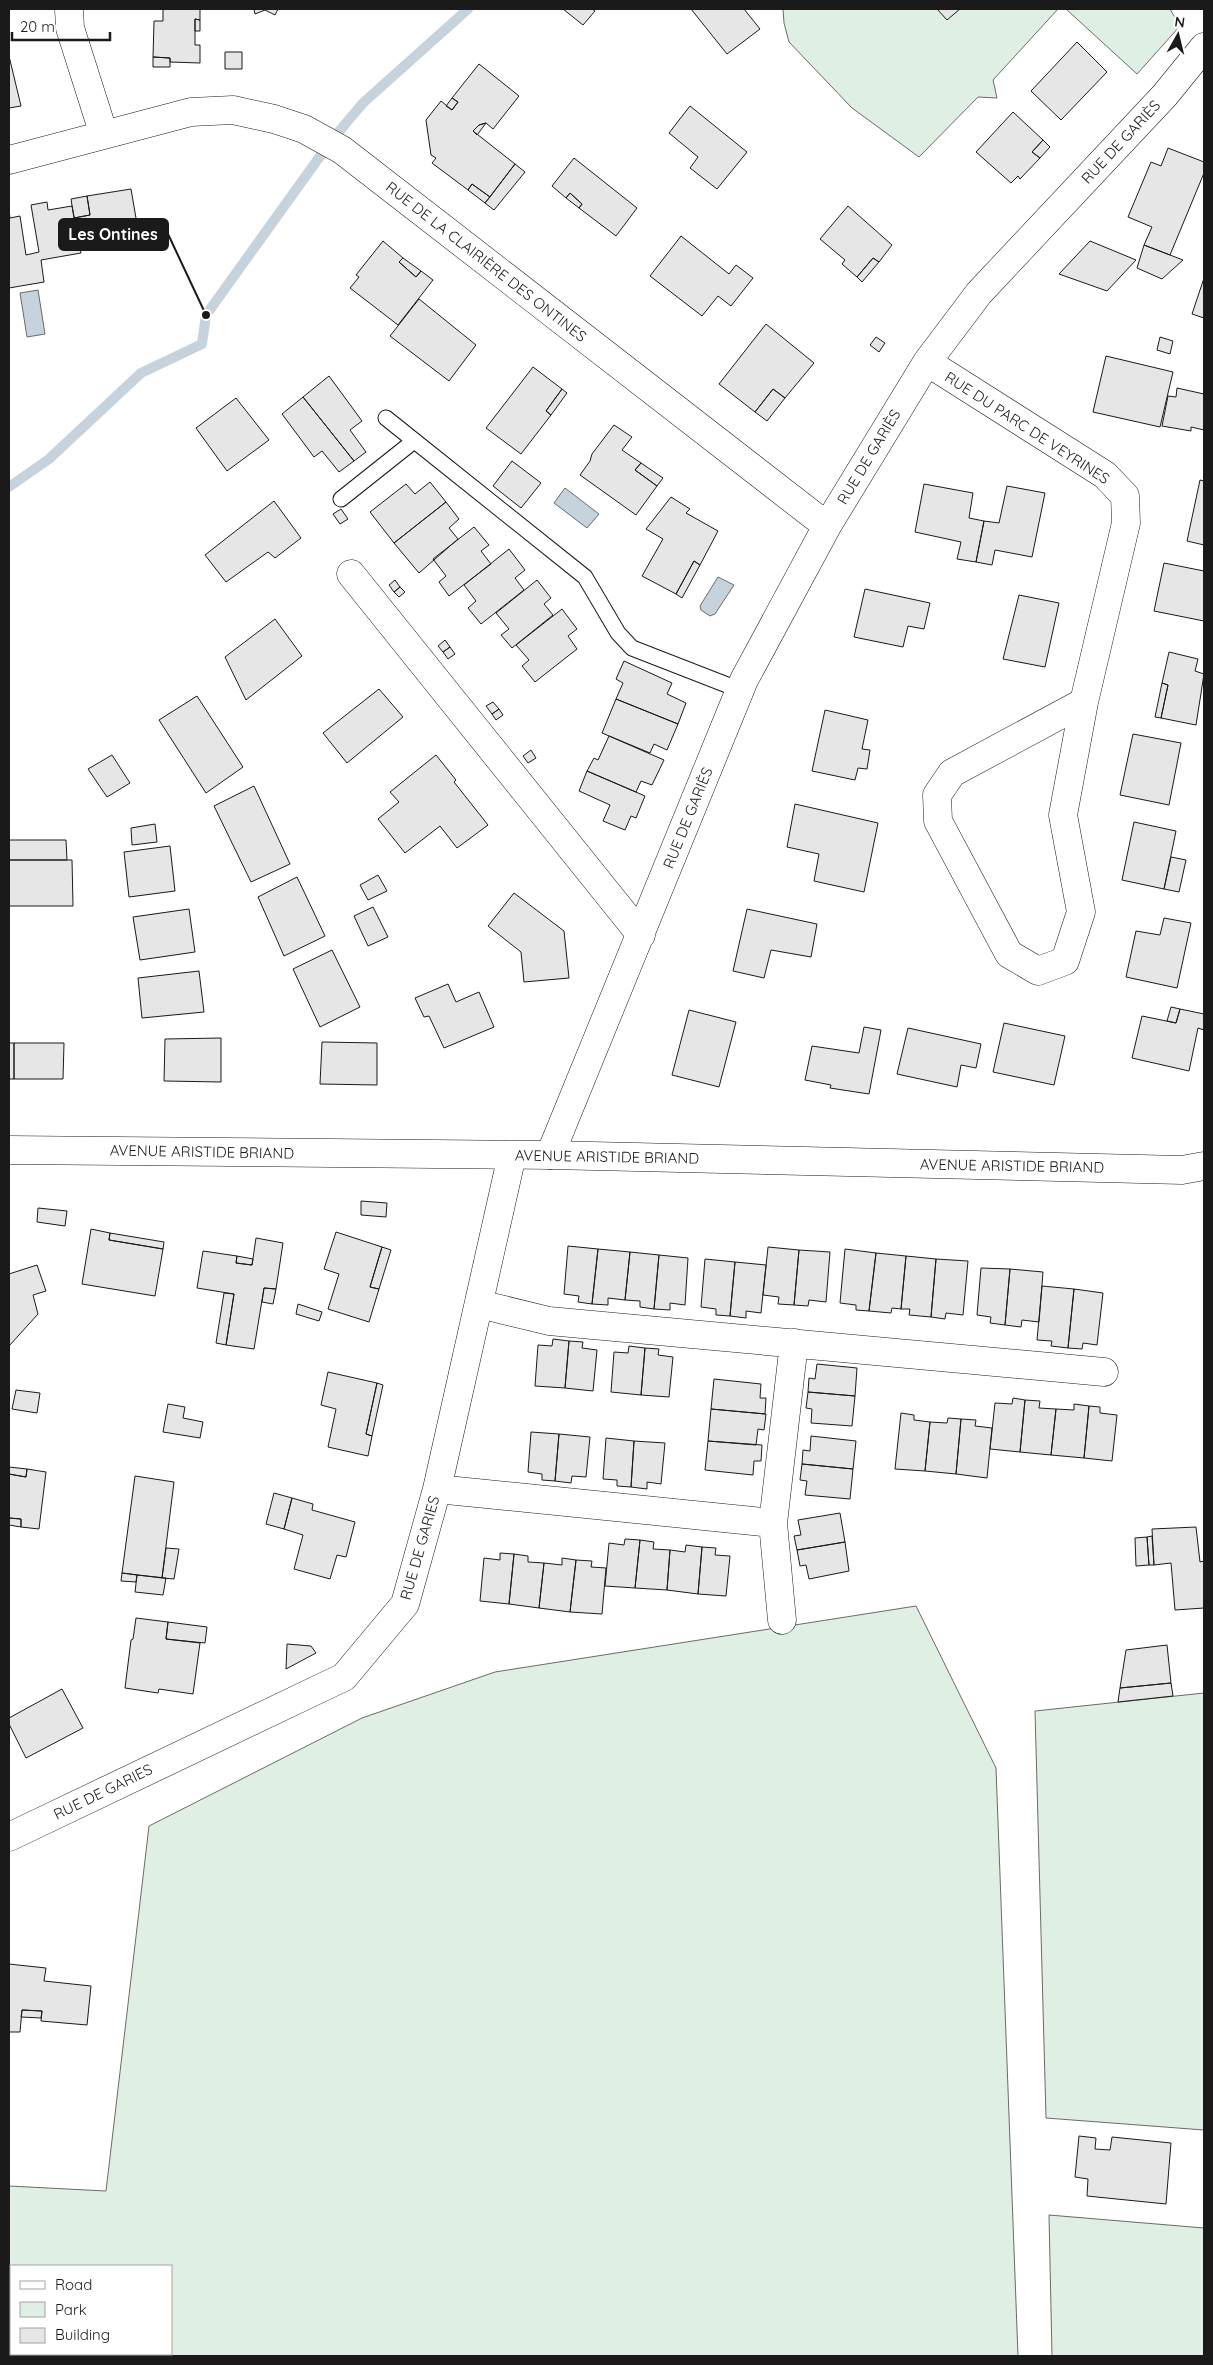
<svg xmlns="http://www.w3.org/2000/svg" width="1213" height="2365" viewBox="0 0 1213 2365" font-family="Quicksand,sans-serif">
<rect width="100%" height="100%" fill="#fff"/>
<path fill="#e0efe3" stroke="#6a6a6a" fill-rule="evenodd" d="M 783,9 L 1058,9 L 993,80 L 997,98 L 978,97 L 919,157 L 852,108 L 789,42 L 784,23 Z
M 1066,9 L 1170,9 L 1180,26 L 1137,74 Z
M 916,1606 L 996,1768 L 1018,2356 L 9,2356 L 9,2186 L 106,2191 L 149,1826 L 362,1718 L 495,1672 ZM 11,2266 L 171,2266 L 171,2354 L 11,2354 Z
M 1204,1693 L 1204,2130 L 1046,2118 L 1035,1711 Z
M 1049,2215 L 1204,2228 L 1204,2356 L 1052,2356 Z"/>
<path fill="#c6d2dc" stroke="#6a6a6a" d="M 38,290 L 45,334 L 27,337 L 20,293 Z
M 565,488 L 599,514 L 587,528 L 554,503 Z
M 718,577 L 734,585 L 715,614 L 710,616 L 701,610 L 700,606 Z"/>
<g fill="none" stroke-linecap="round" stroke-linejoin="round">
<path stroke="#c6d2dc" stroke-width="10" d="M 9,487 L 49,459 L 141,373 L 202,344 L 206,315 L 331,141 L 363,103 L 468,9"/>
</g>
<path fill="#e6e6e6" stroke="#1a1a1a" d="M 163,9 L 200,9 L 200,20 L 195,19 L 195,45 L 200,45 L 200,63 L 170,62 L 170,58 L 153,57 L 154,21 L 163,21 Z
M 254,9 L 278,9 L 275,15 L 265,10 L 255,14 Z
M 563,9 L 592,9 L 595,11 L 583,25 Z
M 691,9 L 744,9 L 760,29 L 727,54 Z
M 937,9 L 960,9 L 947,20 Z
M 195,19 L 200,20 L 200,31 L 195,31 Z
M 1077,42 L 1107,72 L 1061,120 L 1031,91 Z
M 225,52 L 242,52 L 242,69 L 225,69 Z
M 9,56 L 21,106 L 9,108 Z
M 153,57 L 170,58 L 170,67 L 153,67 Z
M 479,64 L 519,96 L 493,129 L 486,123 L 479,125 L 473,131 L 515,164 L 490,197 L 472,184 L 468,190 L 432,163 L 436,158 L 431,155 L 426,120 L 441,101 L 452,110 L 458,102 L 452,98 Z
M 452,98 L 458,102 L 452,110 L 446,106 Z
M 690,106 L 747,152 L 717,189 L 690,168 L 698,157 L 669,133 Z
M 1013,112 L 1043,140 L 1032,152 L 1040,158 L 1020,179 L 1018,176 L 1011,183 L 976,152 Z
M 486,123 L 477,135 L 473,131 L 479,125 Z
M 1043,140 L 1050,147 L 1040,158 L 1032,152 Z
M 1168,148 L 1204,162 L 1204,173 L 1170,255 L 1144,245 L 1152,227 L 1128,217 L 1151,162 L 1161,166 Z
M 574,158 L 637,208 L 616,236 L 579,208 L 582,204 L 570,193 L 566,198 L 552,186 Z
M 515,164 L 525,172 L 494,210 L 485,203 Z
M 472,184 L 490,197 L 485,203 L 468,190 Z
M 131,189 L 137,224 L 76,233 L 74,218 L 90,215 L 87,196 Z
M 570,193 L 582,204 L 579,208 L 566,198 Z
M 87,196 L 90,215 L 74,218 L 71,199 Z
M 47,202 L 48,210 L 72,206 L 81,253 L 41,260 L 44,282 L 9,288 L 9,210 L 10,218 L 20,216 L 26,255 L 39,252 L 31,205 Z
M 848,206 L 892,245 L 879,262 L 873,258 L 857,277 L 842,264 L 845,260 L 820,239 Z
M 681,236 L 729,274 L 736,265 L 753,278 L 731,306 L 718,296 L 702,316 L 650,276 Z
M 383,241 L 403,258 L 399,262 L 416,277 L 421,271 L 433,280 L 398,325 L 350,288 L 359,277 L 356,275 Z
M 1090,241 L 1136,260 L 1107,291 L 1059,274 Z
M 1144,245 L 1183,260 L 1162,279 L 1137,268 Z
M 403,258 L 421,271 L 416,277 L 399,262 Z
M 873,258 L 879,262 L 862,282 L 857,277 Z
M 1204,278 L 1204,318 L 1192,314 Z
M 419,299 L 476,345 L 449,381 L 390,336 Z
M 766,324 L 814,363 L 785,398 L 773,389 L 755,412 L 719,384 Z
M 876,337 L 885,343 L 879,352 L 870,345 Z
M 1160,337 L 1173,341 L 1170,354 L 1157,350 Z
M 1106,356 L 1173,372 L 1160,427 L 1093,412 Z
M 533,367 L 562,389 L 546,411 L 551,415 L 521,454 L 486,428 Z
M 329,376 L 362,421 L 350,430 L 366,452 L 354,461 L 303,397 Z
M 1177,388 L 1204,394 L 1204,430 L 1191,427 L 1191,431 L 1162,426 L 1168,396 L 1176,397 Z
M 562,389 L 567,393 L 551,415 L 546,411 Z
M 773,389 L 785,398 L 767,421 L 755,412 Z
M 303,397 L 354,461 L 339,472 L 322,451 L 314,457 L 282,414 Z
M 236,398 L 269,440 L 227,471 L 196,428 Z
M 614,425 L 632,437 L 622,450 L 641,463 L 635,470 L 657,486 L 636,515 L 580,475 L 590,461 L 592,454 Z
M 512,461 L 541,483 L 521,508 L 493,486 Z
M 641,463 L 663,478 L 657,486 L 635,470 Z
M 1200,480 L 1204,481 L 1204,545 L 1187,541 Z
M 430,482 L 446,502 L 394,543 L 370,512 L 406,484 L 415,494 Z
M 924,484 L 973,493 L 969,518 L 984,521 L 976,562 L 957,559 L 961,542 L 915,532 Z
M 1007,486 L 1045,493 L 1032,557 L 995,550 L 992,565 L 976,562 L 984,521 L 999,523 Z
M 671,497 L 690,509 L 686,513 L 718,531 L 700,565 L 694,561 L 676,594 L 642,576 L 663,539 L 646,529 Z
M 274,501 L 301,538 L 275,558 L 268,552 L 226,582 L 205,555 Z
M 446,502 L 459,519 L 449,528 L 458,539 L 419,573 L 394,543 Z
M 341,509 L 348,519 L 340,524 L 333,514 Z
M 474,527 L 489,545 L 481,551 L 491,564 L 449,596 L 439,582 L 446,576 L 433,559 Z
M 509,549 L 525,570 L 515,578 L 524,590 L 481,624 L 468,608 L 476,601 L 464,585 Z
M 694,561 L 700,565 L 682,598 L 676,594 Z
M 1164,563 L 1204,571 L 1204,621 L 1154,611 Z
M 395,580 L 400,587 L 394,592 L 389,585 Z
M 537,580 L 551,598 L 544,604 L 553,615 L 512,648 L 501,635 L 509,629 L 496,613 Z
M 400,587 L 405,592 L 399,597 L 394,592 Z
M 865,589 L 930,603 L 924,629 L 908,626 L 903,647 L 854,637 Z
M 1019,595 L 1059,603 L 1045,667 L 1003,659 Z
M 562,609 L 577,629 L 568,636 L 577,649 L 535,682 L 522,666 L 529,660 L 516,645 Z
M 275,619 L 302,656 L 246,700 L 225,657 Z
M 445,640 L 450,647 L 443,652 L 438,646 Z
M 450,647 L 455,654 L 448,659 L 443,652 Z
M 1169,652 L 1198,659 L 1195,671 L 1204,674 L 1196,725 L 1161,718 L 1168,685 L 1162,683 Z
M 624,661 L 672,683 L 667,694 L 686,703 L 678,724 L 616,699 L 623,683 L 616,679 Z
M 1162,683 L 1168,685 L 1161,718 L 1155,717 Z
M 379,689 L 403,717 L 347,763 L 323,733 Z
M 197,696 L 243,767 L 206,793 L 159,720 Z
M 616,699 L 678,724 L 667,750 L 654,744 L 650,753 L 602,733 Z
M 493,702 L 499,709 L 492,714 L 486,706 Z
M 499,709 L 503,715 L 496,720 L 492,714 Z
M 825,710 L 868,720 L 862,749 L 870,750 L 867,769 L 858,768 L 855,780 L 812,771 Z
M 1133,734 L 1181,743 L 1169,805 L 1120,795 Z
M 609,736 L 664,760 L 652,785 L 641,781 L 636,792 L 587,771 L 594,758 L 598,760 Z
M 531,750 L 536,758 L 528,763 L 523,756 Z
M 112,755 L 130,783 L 107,797 L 88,769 Z
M 436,755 L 456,780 L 454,782 L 488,825 L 457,848 L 440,826 L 405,853 L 378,819 L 399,802 L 390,792 Z
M 587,771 L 645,796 L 636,818 L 631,816 L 625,830 L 603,821 L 610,805 L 579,791 Z
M 254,786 L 290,864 L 251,882 L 214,806 Z
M 795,804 L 878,823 L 864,892 L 814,881 L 819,854 L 787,847 Z
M 1134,822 L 1176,831 L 1164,889 L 1122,880 Z
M 155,824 L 157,842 L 132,845 L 131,828 Z
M 9,840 L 66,840 L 67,860 L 9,860 Z
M 170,846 L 175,891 L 129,897 L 124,852 Z
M 1171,857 L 1186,860 L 1179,892 L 1164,889 Z
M 9,860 L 72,860 L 73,906 L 9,906 Z
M 378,875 L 387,891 L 368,900 L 360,885 Z
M 297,877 L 325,936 L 284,956 L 258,897 Z
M 514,893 L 564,931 L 569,978 L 524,982 L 521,952 L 488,926 Z
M 373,907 L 388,937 L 368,946 L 354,916 Z
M 189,909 L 195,952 L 140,960 L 133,917 Z
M 747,909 L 817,924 L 811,957 L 771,950 L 764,978 L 733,971 Z
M 1164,918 L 1191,923 L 1177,988 L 1126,977 L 1136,931 L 1160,935 Z
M 332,950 L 360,1007 L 320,1027 L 293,969 Z
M 199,971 L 204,1012 L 142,1018 L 138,978 Z
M 448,984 L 456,1002 L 479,992 L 494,1027 L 444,1048 L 429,1016 L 424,1017 L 415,998 Z
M 1171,1007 L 1180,1009 L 1176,1023 L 1167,1021 Z
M 1180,1009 L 1204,1014 L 1204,1030 L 1198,1028 L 1189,1071 L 1132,1058 L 1142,1016 L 1176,1023 Z
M 689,1010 L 736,1022 L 719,1087 L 672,1075 Z
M 1004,1023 L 1065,1036 L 1054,1085 L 993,1072 Z
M 864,1027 L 881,1030 L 869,1094 L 830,1088 L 831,1085 L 805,1080 L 812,1046 L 859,1053 Z
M 908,1028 L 981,1044 L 976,1068 L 961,1065 L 957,1087 L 897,1074 Z
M 221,1038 L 221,1082 L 164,1081 L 165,1039 Z
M 322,1042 L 377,1043 L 377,1085 L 320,1084 Z
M 9,1043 L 14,1043 L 14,1079 L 9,1079 Z
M 14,1043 L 64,1043 L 63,1079 L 14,1079 Z
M 361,1201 L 387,1203 L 386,1217 L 361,1215 Z
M 38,1208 L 67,1211 L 65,1226 L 37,1222 Z
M 91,1229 L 110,1233 L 109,1240 L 163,1249 L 155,1296 L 82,1284 Z
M 336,1232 L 382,1247 L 370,1287 L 379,1289 L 369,1322 L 328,1309 L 339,1274 L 324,1269 Z
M 110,1233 L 164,1242 L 163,1249 L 109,1240 Z
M 256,1238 L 283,1243 L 276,1289 L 264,1288 L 254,1349 L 226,1345 L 234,1294 L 197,1288 L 203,1251 L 237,1256 L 236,1263 L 252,1265 Z
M 568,1246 L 598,1249 L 592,1304 L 578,1302 L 579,1296 L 564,1294 Z
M 382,1247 L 391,1250 L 379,1289 L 370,1287 Z
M 768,1247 L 799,1250 L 794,1305 L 778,1304 L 779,1297 L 763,1295 Z
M 598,1249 L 630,1252 L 625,1300 L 608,1298 L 608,1305 L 592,1304 Z
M 845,1249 L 876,1253 L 869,1311 L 856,1310 L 856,1305 L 840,1303 Z
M 799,1250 L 830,1252 L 826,1302 L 809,1300 L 808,1306 L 794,1305 Z
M 630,1252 L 659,1255 L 654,1309 L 640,1307 L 640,1301 L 625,1300 Z
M 876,1253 L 906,1256 L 901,1309 L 892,1308 L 891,1313 L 869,1311 Z
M 659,1255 L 688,1258 L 685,1305 L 670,1303 L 670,1310 L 654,1309 Z
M 237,1256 L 253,1259 L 252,1265 L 236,1263 Z
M 906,1256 L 936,1259 L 931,1317 L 909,1315 L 910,1309 L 901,1309 Z
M 705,1259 L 735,1262 L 730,1316 L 716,1315 L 716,1309 L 701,1307 Z
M 936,1259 L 968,1261 L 963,1315 L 946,1313 L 945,1319 L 931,1317 Z
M 735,1262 L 766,1265 L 761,1313 L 746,1311 L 746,1318 L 730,1316 Z
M 37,1265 L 46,1291 L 33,1295 L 38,1314 L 9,1346 L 9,1274 Z
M 981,1268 L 1010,1269 L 1005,1325 L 990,1323 L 991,1317 L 977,1315 Z
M 1010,1269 L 1043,1272 L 1039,1322 L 1022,1320 L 1021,1327 L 1005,1325 Z
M 1042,1286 L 1074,1289 L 1068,1348 L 1051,1346 L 1052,1341 L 1037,1340 Z
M 264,1288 L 276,1289 L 273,1304 L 262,1302 Z
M 1074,1289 L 1103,1293 L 1097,1345 L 1083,1343 L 1082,1349 L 1068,1348 Z
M 224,1293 L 234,1294 L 226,1345 L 216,1343 Z
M 298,1304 L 322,1312 L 319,1321 L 296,1314 Z
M 553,1339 L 569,1341 L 565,1388 L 535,1386 L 538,1345 L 552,1346 Z
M 569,1341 L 583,1342 L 582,1348 L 597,1350 L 593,1391 L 565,1388 Z
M 629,1346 L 645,1348 L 641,1395 L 611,1392 L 614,1352 L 628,1353 Z
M 645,1348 L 659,1349 L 658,1355 L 673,1357 L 669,1397 L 641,1395 Z
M 817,1364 L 857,1368 L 855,1396 L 808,1392 L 809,1378 L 815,1379 Z
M 328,1372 L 377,1383 L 366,1434 L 372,1436 L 368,1456 L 328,1447 L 336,1409 L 321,1405 Z
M 714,1379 L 761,1384 L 760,1398 L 766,1398 L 765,1414 L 711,1409 Z
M 377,1383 L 383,1385 L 372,1436 L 366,1434 Z
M 16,1390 L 40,1393 L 37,1413 L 12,1409 Z
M 808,1392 L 855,1396 L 852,1426 L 811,1423 L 812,1409 L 806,1408 Z
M 1013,1398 L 1025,1400 L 1020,1452 L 990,1449 L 995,1403 L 1012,1404 Z
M 1025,1400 L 1040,1401 L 1039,1408 L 1056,1409 L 1051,1455 L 1020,1452 Z
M 168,1404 L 185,1407 L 183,1418 L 203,1422 L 200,1438 L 163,1432 Z
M 1074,1404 L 1089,1406 L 1084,1458 L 1051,1455 L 1056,1409 L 1074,1410 Z
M 1089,1406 L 1100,1407 L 1100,1413 L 1117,1415 L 1112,1461 L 1084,1458 Z
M 711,1409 L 766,1414 L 764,1430 L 758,1429 L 756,1445 L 708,1441 Z
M 901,1413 L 914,1415 L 914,1420 L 930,1422 L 925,1471 L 895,1469 Z
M 948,1418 L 961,1419 L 956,1474 L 925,1471 L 930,1422 L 947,1423 Z
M 961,1419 L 976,1420 L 975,1426 L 992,1428 L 987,1478 L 956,1474 Z
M 531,1432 L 559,1434 L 555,1481 L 542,1480 L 542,1474 L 528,1472 Z
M 559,1434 L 590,1437 L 586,1477 L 572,1476 L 571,1483 L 555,1481 Z
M 811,1436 L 856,1441 L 853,1469 L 802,1464 L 803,1450 L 810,1451 Z
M 606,1438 L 634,1441 L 631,1487 L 617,1486 L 617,1480 L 603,1479 Z
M 634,1441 L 665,1443 L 661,1484 L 647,1482 L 647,1489 L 631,1487 Z
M 708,1441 L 762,1445 L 761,1461 L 754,1461 L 753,1475 L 705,1470 Z
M 802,1464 L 853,1469 L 850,1499 L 805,1495 L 807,1481 L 800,1480 Z
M 9,1467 L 27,1469 L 26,1477 L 9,1474 Z
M 27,1469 L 46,1472 L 39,1529 L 21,1527 L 21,1519 L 9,1518 L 9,1474 L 26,1477 Z
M 135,1476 L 174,1482 L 162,1578 L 122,1573 Z
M 274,1493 L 292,1498 L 284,1529 L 266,1524 Z
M 292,1498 L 313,1504 L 312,1510 L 355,1522 L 346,1557 L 337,1555 L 330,1579 L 294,1569 L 303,1535 L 284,1529 Z
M 840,1513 L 845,1542 L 797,1550 L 794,1536 L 801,1535 L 798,1520 Z
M 9,1518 L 21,1519 L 21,1527 L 9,1525 Z
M 1196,1527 L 1200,1562 L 1204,1561 L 1204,1608 L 1175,1610 L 1171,1563 L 1154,1565 L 1152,1529 Z
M 1152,1536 L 1154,1565 L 1149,1565 L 1147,1537 Z
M 1147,1537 L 1149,1565 L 1136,1566 L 1135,1538 Z
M 625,1539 L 640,1540 L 635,1588 L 605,1586 L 609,1543 L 624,1545 Z
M 640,1540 L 654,1542 L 653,1549 L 670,1550 L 667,1590 L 635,1588 Z
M 845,1542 L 849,1571 L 809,1579 L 806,1565 L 800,1566 L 797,1550 Z
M 686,1545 L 702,1547 L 698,1594 L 667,1590 L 670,1550 L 685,1552 Z
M 702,1547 L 716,1548 L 715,1555 L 730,1556 L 726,1596 L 698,1594 Z
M 166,1548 L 179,1549 L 174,1579 L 162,1578 Z
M 500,1553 L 514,1554 L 509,1604 L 480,1601 L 484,1558 L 500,1560 Z
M 514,1554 L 528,1556 L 528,1562 L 544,1563 L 539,1608 L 509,1604 Z
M 562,1558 L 576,1560 L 570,1612 L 539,1608 L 544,1563 L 562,1565 Z
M 576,1560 L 592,1561 L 591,1567 L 606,1568 L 602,1614 L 570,1612 Z
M 122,1573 L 137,1575 L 136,1582 L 121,1581 Z
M 137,1575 L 166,1578 L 163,1595 L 135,1592 Z
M 136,1618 L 168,1622 L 166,1639 L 200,1643 L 193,1694 L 159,1689 L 158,1693 L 125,1688 L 131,1640 L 133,1639 Z
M 168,1622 L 207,1627 L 205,1643 L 166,1639 Z
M 287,1644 L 311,1646 L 316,1653 L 286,1669 Z
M 1167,1645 L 1171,1683 L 1120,1688 L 1126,1650 Z
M 1171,1683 L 1173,1696 L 1118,1702 L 1120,1688 Z
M 62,1689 L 83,1728 L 26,1758 L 9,1724 L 9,1718 Z
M 9,1964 L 46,1968 L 44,1981 L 91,1986 L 87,2025 L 41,2021 L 42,2011 L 22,2010 L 20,2032 L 9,2032 Z
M 22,2010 L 42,2011 L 41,2018 L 21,2017 Z
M 1079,2136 L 1096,2138 L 1095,2149 L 1110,2150 L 1112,2137 L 1171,2143 L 1166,2204 L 1087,2196 L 1088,2179 L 1075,2177 Z"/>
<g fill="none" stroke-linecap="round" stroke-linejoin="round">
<g stroke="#1a1a1a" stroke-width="17">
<path id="lane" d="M 386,418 L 585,577 L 618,633 L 632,648 L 740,690
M 341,499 L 414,441"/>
</g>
<g stroke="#1a1a1a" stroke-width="29">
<path id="street" d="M 69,9 L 70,28 L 104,135
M 9,160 L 191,112 L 233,110 L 274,119 L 304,129 L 342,150 L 827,526
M 927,362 L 1105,475 L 1125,496 L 1126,523 L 1084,702 L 1063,815 L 1081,912 L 1065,961 L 1038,971 L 1009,954 L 938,821 L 937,795 L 952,773 L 1084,702
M 351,574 L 641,935
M 550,1155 L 744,680 L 827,526 L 927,362 L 979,293 L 1165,95 L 1204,47
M 479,1304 L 549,1321 L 1104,1372
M 437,1489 L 773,1523 L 794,1343
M 773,1523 L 782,1620
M 9,1837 L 344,1677 L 405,1604 L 437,1489 L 512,1155"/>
</g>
<g stroke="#1a1a1a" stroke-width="29">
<path id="secondary" d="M 9,1150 L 550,1155 L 1182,1170 L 1204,1166"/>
</g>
<use href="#lane" stroke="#fff" stroke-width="15"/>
<use href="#street" stroke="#fff" stroke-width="28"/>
<use href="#secondary" stroke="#fff" stroke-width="28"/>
</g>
<g text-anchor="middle" stroke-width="4" stroke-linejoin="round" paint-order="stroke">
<g font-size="15" fill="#1a1a1a" stroke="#fff">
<text transform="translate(1121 142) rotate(-47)" y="5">RUE DE GARIÈS</text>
<text transform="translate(486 262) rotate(38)" y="5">RUE DE LA CLAIRIÈRE DES ONTINES</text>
<text transform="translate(1027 428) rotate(33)" y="5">RUE DU PARC DE VEYRINES</text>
<text transform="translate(869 457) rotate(-59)" y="5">RUE DE GARIÈS</text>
<text transform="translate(688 818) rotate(-68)" y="5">RUE DE GARIÈS</text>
<text transform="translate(202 1152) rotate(1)" y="5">AVENUE ARISTIDE BRIAND</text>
<text transform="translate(607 1157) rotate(1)" y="5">AVENUE ARISTIDE BRIAND</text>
<text transform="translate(1012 1166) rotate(1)" y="5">AVENUE ARISTIDE BRIAND</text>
<text transform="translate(420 1548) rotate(-74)" y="5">RUE DE GARIES</text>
<text transform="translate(103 1792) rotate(-26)" y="5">RUE DE GARIES</text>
</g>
</g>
<path fill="none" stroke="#1a1a1a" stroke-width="2" d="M206 315L168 234"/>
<circle fill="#1a1a1a" stroke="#fff" stroke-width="2" cx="206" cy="315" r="5"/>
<rect fill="#1a1a1a" stroke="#1a1a1a" stroke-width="2" x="59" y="219" width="109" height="31" rx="5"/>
<g font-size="16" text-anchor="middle" font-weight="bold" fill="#fff">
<text x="113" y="240">Les Ontines</text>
</g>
<rect width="1213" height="2365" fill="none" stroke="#1a1a1a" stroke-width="20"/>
<rect x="10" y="2265" width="162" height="90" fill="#ffffff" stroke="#a3a3a3"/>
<rect x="20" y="2281" width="25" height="8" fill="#ffffff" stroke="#a3a3a3"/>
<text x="55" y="2290" font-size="15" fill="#1a1a1a">Road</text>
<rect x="20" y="2302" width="25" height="15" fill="#e0efe3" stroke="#a3a3a3"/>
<text x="55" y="2315" font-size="15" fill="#1a1a1a">Park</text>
<rect x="20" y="2328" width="25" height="15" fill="#e6e6e6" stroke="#a3a3a3"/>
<text x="55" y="2340" font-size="15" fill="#1a1a1a">Building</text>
<g transform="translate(1178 35) rotate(8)" stroke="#ffffff" stroke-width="4" paint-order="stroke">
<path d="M0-4L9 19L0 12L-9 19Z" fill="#1a1a1a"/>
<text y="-8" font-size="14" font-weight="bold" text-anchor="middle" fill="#1a1a1a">N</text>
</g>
<path d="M12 32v8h98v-8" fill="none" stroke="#1a1a1a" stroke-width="2.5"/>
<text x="20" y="32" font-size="15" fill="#1a1a1a" stroke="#ffffff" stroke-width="4" paint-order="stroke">20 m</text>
</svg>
